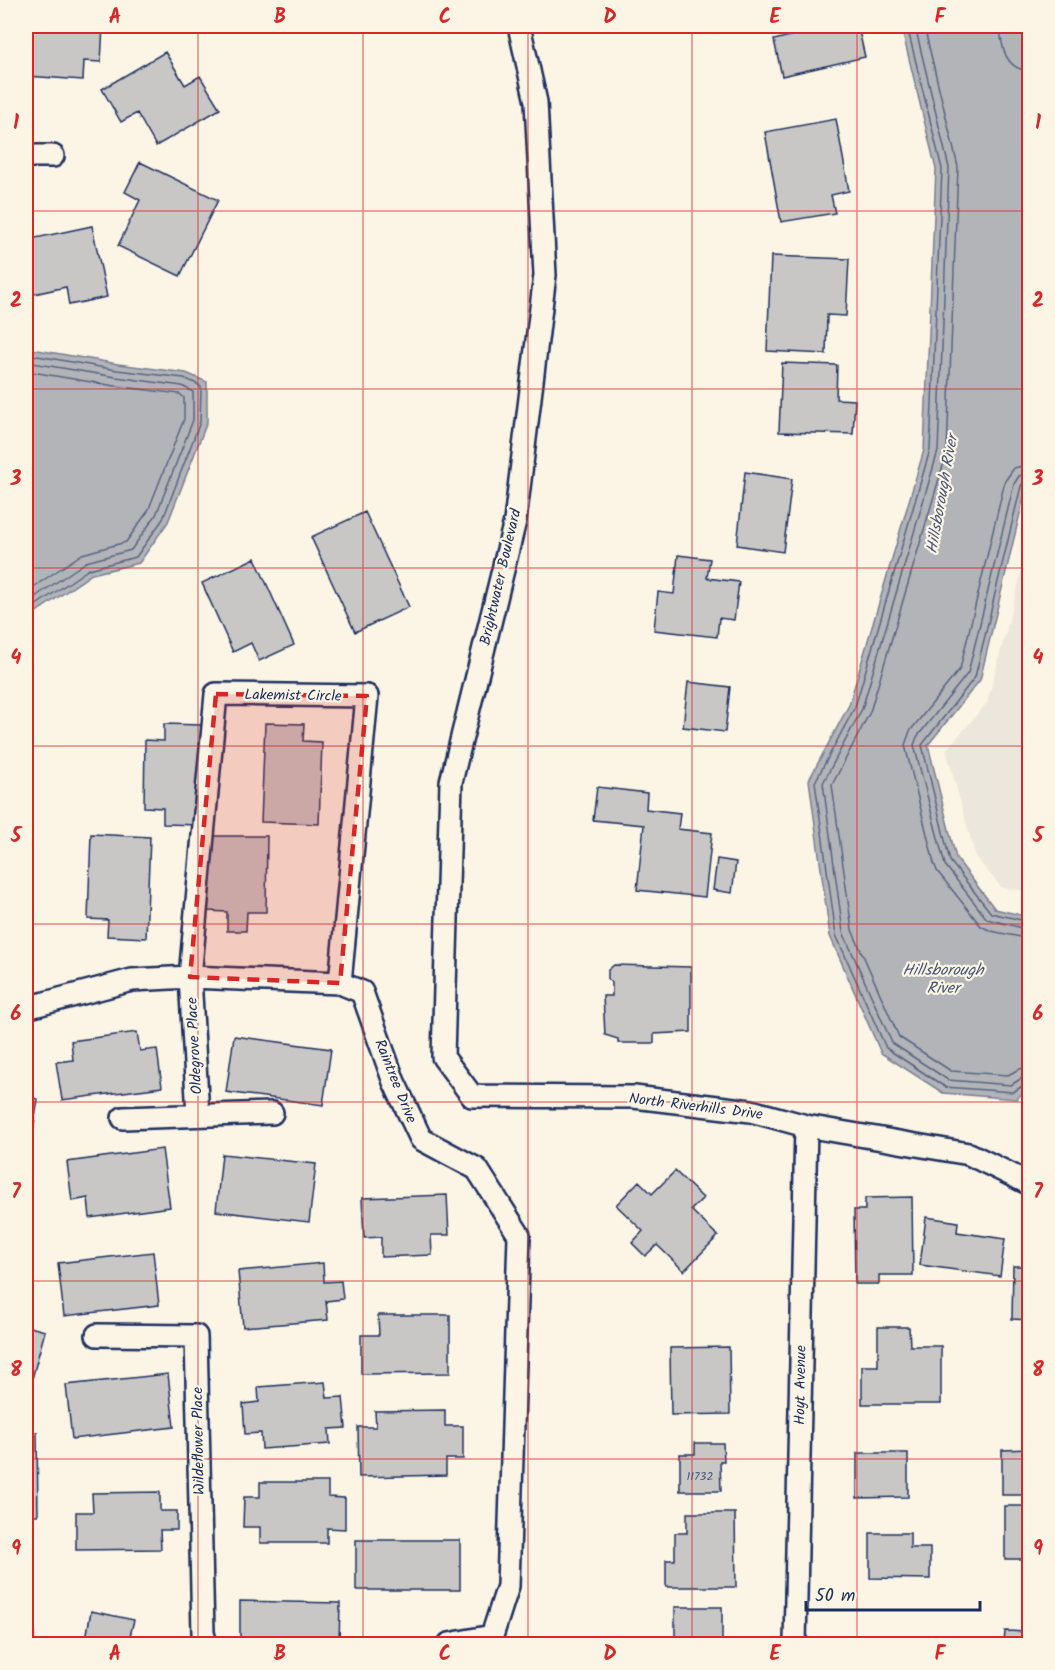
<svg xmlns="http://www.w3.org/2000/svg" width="1055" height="1670" viewBox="0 0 1055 1670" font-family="Kalam,sans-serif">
<rect width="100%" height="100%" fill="#fcf5e5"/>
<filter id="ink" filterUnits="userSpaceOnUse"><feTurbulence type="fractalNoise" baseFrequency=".0167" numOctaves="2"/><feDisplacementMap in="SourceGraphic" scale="12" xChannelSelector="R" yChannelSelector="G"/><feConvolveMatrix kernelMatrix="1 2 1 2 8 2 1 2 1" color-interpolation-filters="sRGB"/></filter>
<g filter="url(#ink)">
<path fill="#ece7dc" d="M 1029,544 L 1030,888 L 1026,891 L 1002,888 L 976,858 L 946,750 L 987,703 Z"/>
<path fill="#b2b4b8" stroke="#767f94" stroke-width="1.5" d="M 901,26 L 1022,26 L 1029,62 L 1029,476 L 980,680 L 928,745 L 956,858 L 995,909 L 1029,917 L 1029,1088 L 1016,1099 L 943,1093 L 881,1053 L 830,936 L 809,780 L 849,705 L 924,450 L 936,169 Z
M 26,348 L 118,364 L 186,373 L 207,382 L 207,422 L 168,522 L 139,563 L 92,574 L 26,619 Z"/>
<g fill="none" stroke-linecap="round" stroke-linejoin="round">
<path stroke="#576482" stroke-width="1.5" d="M 907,26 L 942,169 L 930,450 L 855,707 L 815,782 L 836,935 L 886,1048 L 945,1087 L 1013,1092 L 1024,1085 L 1030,1084
M 915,26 L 949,168 L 938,451 L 862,709 L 823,783 L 843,932 L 892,1043 L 948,1080 L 1011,1085 L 1022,1078 L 1030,1076
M 924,26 L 958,167 L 947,452 L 870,712 L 832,785 L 852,930 L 899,1037 L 951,1071 L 1008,1075 L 1019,1069 L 1030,1067
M 1000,26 C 1001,46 1005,70 1030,71
M 26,354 L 117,370 L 184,378 L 199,385 L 201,387 L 200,422 L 163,519 L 136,557 L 89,569 L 26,612
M 26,362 L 116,377 L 182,386 L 193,392 L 193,420 L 156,515 L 131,550 L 86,562 L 26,603
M 26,371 L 115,386 L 180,394 L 184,398 L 184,419 L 148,511 L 126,542 L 82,554 L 26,592
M 1030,464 L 1014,468 L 1005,481 L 960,669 L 910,731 L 905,745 L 934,863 L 937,871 L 981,926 L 991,931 L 1030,939
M 1030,473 L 1019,476 L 1014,484 L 968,673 L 917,737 L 914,745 L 945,865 L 987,919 L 1030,930
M 1030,481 L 1024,482 L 1021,486 L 975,677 L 922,745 L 950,861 L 991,913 L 1030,922"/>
</g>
<path fill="#c8c7c6" stroke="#1b2f5e" stroke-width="1.5" d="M 26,26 L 103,26 L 101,62 L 84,61 L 83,80 L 26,76 Z
M 788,26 L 858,26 L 865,57 L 782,76 L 774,40 L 790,36 Z
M 165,52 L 185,85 L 200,76 L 220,109 L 156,146 L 137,113 L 121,122 L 102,89 Z
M 836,119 L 849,191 L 831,195 L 835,213 L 781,222 L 765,132 Z
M 140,162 L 218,200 L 180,276 L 118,246 L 140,200 L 125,192 Z
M 92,226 L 107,297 L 69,305 L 66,287 L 29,295 L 26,280 L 26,240 Z
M 771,256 L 849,259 L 846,316 L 827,315 L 826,354 L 767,351 Z
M 782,363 L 837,365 L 836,399 L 855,400 L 853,434 L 779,432 Z
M 745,472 L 792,479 L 783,552 L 737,545 Z
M 365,512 L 409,607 L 355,632 L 311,537 Z
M 678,555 L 710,559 L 707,578 L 739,582 L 734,620 L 719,618 L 717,637 L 654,630 L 658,592 L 674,594 Z
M 255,558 L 294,645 L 259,661 L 251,643 L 233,652 L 202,583 Z
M 688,682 L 730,687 L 725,732 L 683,727 Z
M 265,723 L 304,724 L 303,741 L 322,742 L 319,824 L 261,822 Z
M 164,724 L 202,725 L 201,825 L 163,824 L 163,808 L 144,807 L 145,740 L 164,741 Z
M 597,787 L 647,793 L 646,809 L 680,813 L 678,829 L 712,833 L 705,897 L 637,890 L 644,825 L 593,820 Z
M 91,834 L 150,837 L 146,938 L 107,936 L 108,920 L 88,919 Z
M 209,836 L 267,836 L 266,912 L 247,912 L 246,931 L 227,931 L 227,912 L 208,911 Z
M 717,859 L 736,862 L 732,893 L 713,890 Z
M 614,965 L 691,967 L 691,1032 L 654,1034 L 654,1043 L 618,1043 L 618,1039 L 605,1035 L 603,996 L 612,996 L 612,983 L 608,979 L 608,970 Z
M 137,1032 L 140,1051 L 157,1049 L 162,1087 L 62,1100 L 56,1062 L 73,1060 L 71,1041 Z
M 234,1036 L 331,1049 L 323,1105 L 226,1092 Z
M 26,1097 L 38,1099 L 32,1137 L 26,1135 Z
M 162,1149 L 170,1207 L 90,1218 L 88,1198 L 72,1201 L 67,1162 Z
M 222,1154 L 316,1164 L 309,1222 L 216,1211 Z
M 675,1171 L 703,1198 L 691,1210 L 718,1236 L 684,1271 L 657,1245 L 645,1256 L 632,1243 L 643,1231 L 616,1205 L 639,1181 L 652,1194 Z
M 447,1195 L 449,1235 L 431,1235 L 432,1255 L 381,1257 L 381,1237 L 364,1238 L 362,1198 Z
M 912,1197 L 913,1275 L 879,1275 L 879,1284 L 855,1284 L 854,1210 L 865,1210 L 865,1198 Z
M 926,1217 L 958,1222 L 957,1232 L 1005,1239 L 1000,1276 L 920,1265 Z
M 153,1252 L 159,1305 L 64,1316 L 58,1263 Z
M 323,1263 L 324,1282 L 341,1281 L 343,1299 L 326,1301 L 328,1320 L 243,1327 L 238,1271 Z
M 1013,1266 L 1030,1266 L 1030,1320 L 1012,1319 Z
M 378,1315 L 450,1315 L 450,1373 L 361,1374 L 361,1335 L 379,1335 Z
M 26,1326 L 45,1331 L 26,1401 Z
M 878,1327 L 909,1327 L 910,1346 L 941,1346 L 941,1404 L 862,1404 L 862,1366 L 878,1366 Z
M 729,1347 L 730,1414 L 671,1415 L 670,1348 Z
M 168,1374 L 174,1427 L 72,1439 L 66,1385 Z
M 325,1382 L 327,1398 L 343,1397 L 346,1428 L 329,1429 L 330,1444 L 262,1449 L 261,1433 L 245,1434 L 243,1404 L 259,1402 L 258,1387 Z
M 445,1410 L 445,1426 L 463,1426 L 463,1459 L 446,1459 L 446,1475 L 359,1477 L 358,1427 L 376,1427 L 375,1411 Z
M 26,1432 L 37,1432 L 38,1515 L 26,1515 Z
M 695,1443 L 723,1443 L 724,1461 L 720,1461 L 721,1491 L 680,1491 L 680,1454 L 695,1454 Z
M 1030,1449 L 1030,1495 L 1002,1495 L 1002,1450 Z
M 857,1453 L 908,1453 L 908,1497 L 857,1498 Z
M 260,1482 L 328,1482 L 328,1497 L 345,1498 L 345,1529 L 327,1528 L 327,1543 L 260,1543 L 260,1527 L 243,1527 L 244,1497 L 260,1497 Z
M 160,1492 L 160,1511 L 177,1511 L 177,1530 L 160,1530 L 161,1549 L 76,1550 L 76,1512 L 93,1512 L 92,1493 Z
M 1005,1506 L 1030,1506 L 1030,1559 L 1005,1559 Z
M 687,1513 L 735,1513 L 736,1587 L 666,1587 L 666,1560 L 675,1560 L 675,1533 L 687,1533 Z
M 870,1533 L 910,1533 L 910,1548 L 930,1548 L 930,1579 L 870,1578 Z
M 356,1540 L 460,1540 L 460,1590 L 356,1590 Z
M 26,1555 L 33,1555 L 34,1644 L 26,1644 Z
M 240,1601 L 340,1603 L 339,1644 L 240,1644 Z
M 675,1607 L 722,1607 L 722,1644 L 675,1644 Z
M 91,1611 L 134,1620 L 128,1644 L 85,1644 Z
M 1005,1631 L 1030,1632 L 1030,1644 L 1004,1644 Z"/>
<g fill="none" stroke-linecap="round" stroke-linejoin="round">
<g stroke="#1b2f5e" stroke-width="26">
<path id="minor" d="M 519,26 L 536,102 L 545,275 L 515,521 L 451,782 L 443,1057 L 472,1096 L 634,1097 L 751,1111 L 806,1126 L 969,1154 L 1030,1184
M 26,156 L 53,156
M 26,1008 L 132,980 L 190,977 L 340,983 L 362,992 L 394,1082 L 421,1139 L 477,1169 L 519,1235 L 508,1586 L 492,1636 L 449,1644
M 198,1115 L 190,977 L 216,694 L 367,696 L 340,983
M 123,1118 L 272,1113
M 97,1335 L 196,1336 L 203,1633 L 206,1644
M 795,1644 L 806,1126"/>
</g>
<use href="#minor" stroke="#fcf5e5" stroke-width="21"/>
</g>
</g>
<path fill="#d62828" fill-opacity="0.2" stroke="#d62828" stroke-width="4.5" stroke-dasharray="12 8" stroke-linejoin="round" d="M 216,694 L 367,696 L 340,983 L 190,977 Z"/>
<path fill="none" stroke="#d62828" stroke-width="1.5" stroke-opacity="0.55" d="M 198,26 L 198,1644M 363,26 L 363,1644M 528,26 L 528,1644M 692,26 L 692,1644M 857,26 L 857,1644M 26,211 L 1030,211M 26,389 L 1030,389M 26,568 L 1030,568M 26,746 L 1030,746M 26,924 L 1030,924M 26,1102 L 1030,1102M 26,1281 L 1030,1281M 26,1459 L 1030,1459"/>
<g text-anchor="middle" stroke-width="4.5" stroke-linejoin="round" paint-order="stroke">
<g font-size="12" fill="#465578">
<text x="700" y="1480">11732</text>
</g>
<g font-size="15" fill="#1b2f5e" stroke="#fcf5e5">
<text transform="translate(500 577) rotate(-77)" y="5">Brightwater Boulevard</text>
<text transform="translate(293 695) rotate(1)" y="5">Lakemist Circle</text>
<text transform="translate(194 1046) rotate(-93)" y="5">Oldegrove Place</text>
<text transform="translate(396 1081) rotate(68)" y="5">Raintree Drive</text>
<text transform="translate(696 1106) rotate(7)" y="5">North Riverhills Drive</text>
<text transform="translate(800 1385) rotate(-89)" y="5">Hoyt Avenue</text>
<text transform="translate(198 1441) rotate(-91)" y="5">Wildeflower Place</text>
</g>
<g font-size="16" font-style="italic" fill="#485779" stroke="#fcf5e5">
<text transform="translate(941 494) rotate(-80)" y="6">Hillsborough River</text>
<text x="943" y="975">Hillsborough<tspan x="943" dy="18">River</tspan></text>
</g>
</g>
<rect width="1055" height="1670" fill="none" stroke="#fcf5e5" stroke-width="66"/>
<path d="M806 1601v9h174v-9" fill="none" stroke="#1b2f5e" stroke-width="3"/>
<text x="815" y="1601" font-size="18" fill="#1b2f5e" stroke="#fcf5e5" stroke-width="4.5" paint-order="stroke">50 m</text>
<rect x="33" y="33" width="989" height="1604" fill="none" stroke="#d62828" stroke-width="2"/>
<g font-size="20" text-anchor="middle" font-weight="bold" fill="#d62828">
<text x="115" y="23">A</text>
<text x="280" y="23">B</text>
<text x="445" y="23">C</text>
<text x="610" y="23">D</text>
<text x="775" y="23">E</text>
<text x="940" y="23">F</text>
<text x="16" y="129">1</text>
<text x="1038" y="129">1</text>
<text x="16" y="307">2</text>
<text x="1038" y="307">2</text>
<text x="16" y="485">3</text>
<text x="1038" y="485">3</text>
<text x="16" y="664">4</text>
<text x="1038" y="664">4</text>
<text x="16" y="842">5</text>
<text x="1038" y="842">5</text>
<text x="16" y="1020">6</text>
<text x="1038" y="1020">6</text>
<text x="16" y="1198">7</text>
<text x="1038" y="1198">7</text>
<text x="16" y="1376">8</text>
<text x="1038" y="1376">8</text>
<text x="16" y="1555">9</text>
<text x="1038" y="1555">9</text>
<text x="115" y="1660">A</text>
<text x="280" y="1660">B</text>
<text x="445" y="1660">C</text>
<text x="610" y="1660">D</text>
<text x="775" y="1660">E</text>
<text x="940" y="1660">F</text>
</g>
</svg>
